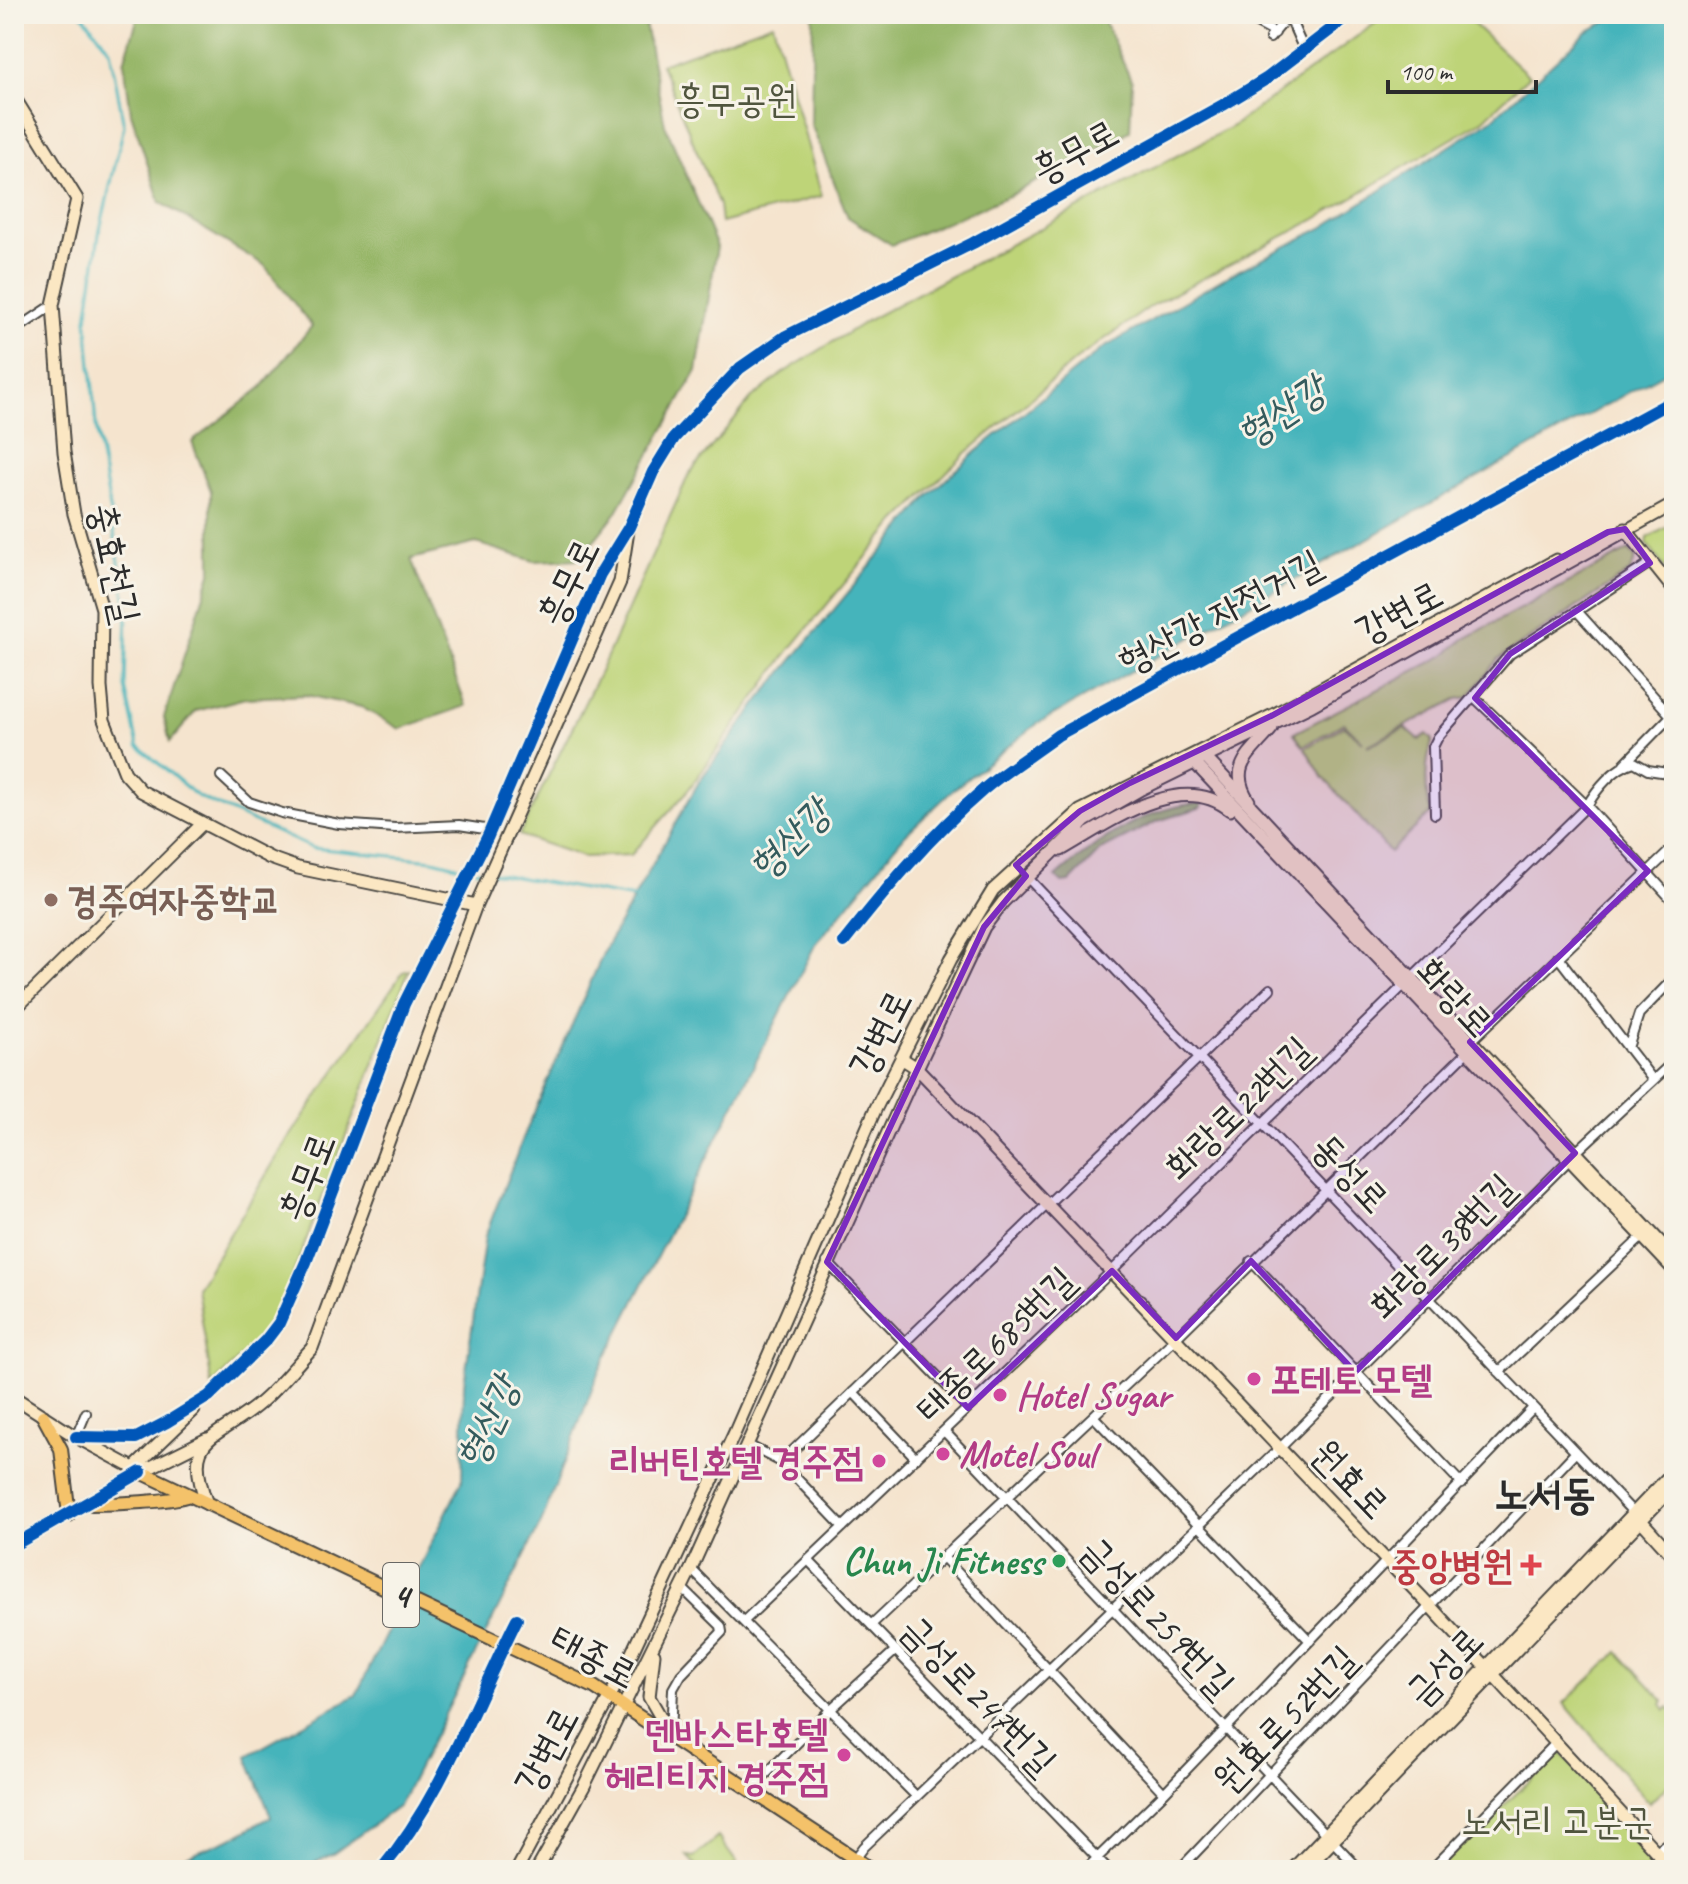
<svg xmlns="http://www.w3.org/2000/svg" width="1688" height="1884" viewBox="0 0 1688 1884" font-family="Caveat,'Poor Story',sans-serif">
<rect width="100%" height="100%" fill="#f7f3e8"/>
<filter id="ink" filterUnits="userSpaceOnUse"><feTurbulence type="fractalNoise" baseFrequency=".0125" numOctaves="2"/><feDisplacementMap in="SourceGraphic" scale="16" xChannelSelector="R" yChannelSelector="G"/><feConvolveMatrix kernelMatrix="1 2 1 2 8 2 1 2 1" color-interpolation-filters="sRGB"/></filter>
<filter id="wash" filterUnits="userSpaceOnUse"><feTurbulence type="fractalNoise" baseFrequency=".006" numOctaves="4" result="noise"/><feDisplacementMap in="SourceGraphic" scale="32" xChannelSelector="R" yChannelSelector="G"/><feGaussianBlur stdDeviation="1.8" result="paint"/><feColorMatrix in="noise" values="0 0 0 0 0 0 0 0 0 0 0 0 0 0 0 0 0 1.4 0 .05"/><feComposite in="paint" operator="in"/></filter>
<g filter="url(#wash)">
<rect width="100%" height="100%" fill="#f5e4ce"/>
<path fill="#bed478" stroke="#748052" stroke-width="2" d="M 1388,14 L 1463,14 L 1529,76 L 1482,121 L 1314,220 L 1154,304 L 1081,356 L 965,454 L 892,526 L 791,648 L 685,794 L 631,855 L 583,857 L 519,835 L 600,672 L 689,474 L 751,399 L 783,373 L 868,320 L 1233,126 Z
M 773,23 L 822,196 L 721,223 L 719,205 L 661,64 Z
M 1674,523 L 1674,577 L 1672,578 L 1647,544 L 1648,538 Z
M 1629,550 L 1636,558 L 1630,572 L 1498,659 L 1469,697 L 1457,699 L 1367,746 L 1405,728 L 1419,740 L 1427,734 L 1433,740 C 1425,760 1424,793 1431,813 L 1390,852 L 1322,776 L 1305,748 L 1344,726 L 1363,742 L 1344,723 L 1303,746 L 1294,733 L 1443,656 L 1464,639 Z
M 409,970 L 275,1322 L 212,1386 L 197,1288 L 285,1144 L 403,972 Z
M 1618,1652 L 1664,1701 L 1662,1704 L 1666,1710 L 1669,1707 L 1674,1712 L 1674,1780 L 1649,1803 L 1564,1703 Z
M 1560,1752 L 1662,1862 L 1651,1870 L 1436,1870 Z
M 718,1837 L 737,1863 L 730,1870 L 700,1870 L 687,1856 L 694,1857 Z"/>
<path fill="#96b668" stroke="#60704a" stroke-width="2" d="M 139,14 L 643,14 L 665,125 L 717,247 L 697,371 L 616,513 L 579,559 L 534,561 L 476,543 L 411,559 L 466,706 L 400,729 L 361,707 L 306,695 L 245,698 L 196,711 L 170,742 L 164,717 L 211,573 L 211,491 L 192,442 L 262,387 L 312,326 L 264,265 L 160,202 L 131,113 L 124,62 Z
M 813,14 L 1101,14 L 1132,82 L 1130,131 L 1011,195 L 892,245 L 848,217 L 811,124 Z
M 1202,803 L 1202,807 L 1158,821 L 1101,850 L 1070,882 L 1062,883 L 1056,877 C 1098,840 1144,807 1202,803 Z"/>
<path fill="#44b4bb" stroke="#387073" stroke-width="2" d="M 1622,14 L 1674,14 L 1674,367 L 1037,724 L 954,789 L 904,836 L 815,945 L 599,1371 L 541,1523 L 399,1806 L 333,1854 L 299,1870 L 151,1870 L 232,1838 L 271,1817 L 247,1756 L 356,1695 L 462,1481 L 464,1384 L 485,1236 L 524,1136 L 605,949 L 700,780 L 764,694 L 929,495 L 985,444 L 1102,349 L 1230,275 L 1322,228 L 1492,119 L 1588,31 Z"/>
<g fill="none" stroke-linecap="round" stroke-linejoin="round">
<path stroke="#44b4bb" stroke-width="3" d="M 82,14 L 110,50 L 124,126 L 99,234 L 87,319 L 96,426 L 127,609 L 125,687 L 138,746 L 197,796 L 312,848 L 433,860 L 469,869
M 476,870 L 634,898"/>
</g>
</g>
<g filter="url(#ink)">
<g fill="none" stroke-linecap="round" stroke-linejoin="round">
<g stroke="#494743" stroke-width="12">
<path id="street" d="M 1240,14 L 1275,33
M 1288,14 L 1304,50
M 1270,38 L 1290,14
M 14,331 L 53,305
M 1650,563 L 1577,611 L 1674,719
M 1475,698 L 1587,806 L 1674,902
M 1624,764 L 1671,716 L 1674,718
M 221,776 L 249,802 L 282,813 L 339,824 L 395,828 L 459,825 L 491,830
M 1435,814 L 1433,747 L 1438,737 L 1510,654 L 1577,611
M 1026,876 L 1632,1511
M 1558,957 L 1653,1080
M 1410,979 L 1587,806 C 1597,788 1614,768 1634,762 L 1648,770 L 1674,774
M 1470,1042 L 1674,847
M 1628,1048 L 1639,1014 L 1674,978
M 1575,1153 L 1674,1061
M 1251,1261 L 1462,1484
M 827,1262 L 968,1408
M 1499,1372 L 1642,1237
M 853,1392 L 916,1458
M 1093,1416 L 1310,1641
M 944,1431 L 1360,1870
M 76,1437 L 86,1413
M 748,1445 L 781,1462 L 843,1527
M 781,1462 L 1270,989
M 943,1557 L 1164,1793
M 808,1560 L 1109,1870
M 691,1569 L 916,1796
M 744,1621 L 1112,1271 L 1404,985
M 871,1625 L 1176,1338 L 1466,1053
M 671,1735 L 673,1689 L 681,1675 L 722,1632 L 721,1626 L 681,1587
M 751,1789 L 831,1709 L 896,1650
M 1656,1851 L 1674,1838
M 847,1870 L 864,1847 L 1280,1448 L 1568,1161
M 1085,1870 L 1164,1793 L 1532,1409
M 1179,1870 L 1574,1454
M 1431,1870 L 1557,1742"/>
</g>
<g stroke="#494743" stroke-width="15">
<path id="secondary" d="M 14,97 L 77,199 L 53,305 L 64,452 L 74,514 L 102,609 L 101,687 L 104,720 L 125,773 L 141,791 L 270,858 L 298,868 L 476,905
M 1625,529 L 1674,590
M 1201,753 L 1674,1257
M 1191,759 L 1674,1270
M 1249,801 C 1226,766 1253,752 1272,728
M 1061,850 C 1107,824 1180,769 1230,810
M 14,1010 L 202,824
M 901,1058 L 917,1068 L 1431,1607 L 1673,1870
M 14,1397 L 76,1437 L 141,1472 L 207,1439
M 76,1437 L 136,1438 L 167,1422 L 209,1396 L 266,1340 L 279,1323 L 306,1262 L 404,1004 L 488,836 L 600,574 L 629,527 L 653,472 L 674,438 L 740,368 L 786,336 L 973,243 L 1223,105 L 1266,79 L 1351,14
M 134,1468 L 194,1410
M 207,1504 C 181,1434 216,1441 260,1403 C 279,1387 295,1366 312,1348 L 476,905 L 620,582 L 628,531
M 1637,1516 L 1674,1557
M 654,1654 L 649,1697 L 671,1735
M 517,1870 L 622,1674 L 735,1432 L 875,1110 L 951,959 L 993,890 L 1080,811 L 1271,716 L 1556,560
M 537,1870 L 584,1786 L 691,1569 L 917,1068 L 984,927 L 1003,902 L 1085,821 L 1141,789 L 1312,705 L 1674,504
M 1292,1870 L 1674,1471
M 1305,1870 L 1674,1486"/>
</g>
<g stroke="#494743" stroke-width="16">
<path id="primary" d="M 43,1416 L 61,1449 L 69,1515
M 91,1504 C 111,1504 173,1502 189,1495
M 14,1545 L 141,1472 L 594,1687 L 872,1870"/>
</g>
<use href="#street" stroke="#fff" stroke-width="8"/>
<use href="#secondary" stroke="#fbe7c3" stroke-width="11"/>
<use href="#primary" stroke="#f4c26a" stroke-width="12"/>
<g stroke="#f7f3e8" stroke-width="17">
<path id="cycleway" d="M 844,942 C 887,888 930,836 983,790 C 1006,770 1033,754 1058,735 L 1674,400
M 76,1437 L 136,1438 L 167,1422 L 209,1396 L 266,1340 L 279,1323 L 306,1262 L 404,1004 L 488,836 L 600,574 L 629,527 L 653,472 L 674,438 L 740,368 L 786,336 L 973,243 L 1223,105 L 1266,79 L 1351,14
M 14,1545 L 141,1472
M 381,1870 C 443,1795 474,1704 517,1619"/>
</g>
<use href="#cycleway" stroke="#0057b8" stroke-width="12"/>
</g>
</g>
<path fill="#7b2cbf" fill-opacity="0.2" stroke="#7b2cbf" stroke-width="6" stroke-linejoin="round" d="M 1625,529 L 1650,563 L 1510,654 L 1475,698 L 1648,871 L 1470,1042 L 1575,1153 L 1355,1372 L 1251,1261 L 1176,1338 L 1112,1271 L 968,1408 L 827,1262 L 984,927 L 1026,876 L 1016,865 L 1080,811 L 1130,783 L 1271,716 L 1608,532 Z"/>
<circle fill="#8d6e63" stroke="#f7f3e8" stroke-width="3" cx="51" cy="900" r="8"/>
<g fill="#d1479c" stroke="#f7f3e8" stroke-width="3">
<circle cx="1254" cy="1379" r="8"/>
<circle cx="1000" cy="1395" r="8"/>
<circle cx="943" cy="1454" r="8"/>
<circle cx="879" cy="1461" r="8"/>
<circle cx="844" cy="1755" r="8"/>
</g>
<circle fill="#2e9e5b" stroke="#f7f3e8" stroke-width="3" cx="1059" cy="1561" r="8"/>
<path fill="#e0444e" stroke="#f7f3e8" stroke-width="3" d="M1527 1553h8v8h8v8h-8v8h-8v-8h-8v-8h8z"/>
<g text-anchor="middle" stroke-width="6" stroke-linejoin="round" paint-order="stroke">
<rect fill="#f7f3e8" stroke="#686764" stroke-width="2" x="383" y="1563" width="36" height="64" rx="6"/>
<g font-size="36" font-weight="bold" fill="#2b2b2b">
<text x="401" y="1608">4</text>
</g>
<g font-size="38" fill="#50553e" stroke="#f7f3e8">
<text x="736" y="112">흥무공원</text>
<text x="1557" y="1834">노서리 고분군</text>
</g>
<g font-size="38" fill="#2b2b2b" stroke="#f7f3e8">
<text transform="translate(1075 151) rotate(-29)" y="13">흥무로</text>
<text transform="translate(115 563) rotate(78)" y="13">충효천길</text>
<text transform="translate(568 582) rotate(-64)" y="13">흥무로</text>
<text transform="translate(1220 612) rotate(-28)" y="13">형산강 자전거길</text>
<text transform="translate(1399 612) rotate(-28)" y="13">강변로</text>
<text transform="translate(1455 997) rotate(47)" y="13">화랑로</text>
<text transform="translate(880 1033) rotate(-63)" y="13">강변로</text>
<text transform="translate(1238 1108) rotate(-44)" y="13">화랑로22번길</text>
<text transform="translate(1351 1173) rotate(47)" y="13">동성로</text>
<text transform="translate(307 1177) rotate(-69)" y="13">흥무로</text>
<text transform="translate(1442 1246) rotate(-45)" y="13">화랑로38번길</text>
<text transform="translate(995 1344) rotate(-44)" y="13">태종로685번길</text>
<text transform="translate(1351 1479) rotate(46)" y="13">원효로</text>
<text transform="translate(1158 1617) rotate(47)" y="13">금성로259번길</text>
<text transform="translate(594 1656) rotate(28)" y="13">태종로</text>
<text transform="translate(1444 1666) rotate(-46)" y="13">금성로</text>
<text transform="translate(979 1695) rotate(46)" y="13">금성로247번길</text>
<text transform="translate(1285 1719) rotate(-46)" y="13">원효로52번길</text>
<text transform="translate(546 1750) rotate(-62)" y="13">강변로</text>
</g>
<g font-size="38" font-weight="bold" fill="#785e54" stroke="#f7f3e8" text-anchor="start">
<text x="67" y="913">경주여자중학교</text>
</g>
<g font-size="38" font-weight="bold" fill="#b23c85" stroke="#f7f3e8" text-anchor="start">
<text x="1270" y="1392">포테토 모텔</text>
<text x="1016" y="1408">Hotel Sugar</text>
<text x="959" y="1467">Motel Soul</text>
<text x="863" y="1474" text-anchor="end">리버틴호텔 경주점</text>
<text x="828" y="1746" text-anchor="end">덴바스타호텔<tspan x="828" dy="44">헤리티지 경주점</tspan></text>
</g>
<g font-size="38" font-weight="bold" fill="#27864d" stroke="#f7f3e8" text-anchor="end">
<text x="1043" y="1574">Chun Ji Fitness</text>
</g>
<g font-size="38" font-weight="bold" fill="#be3a42" stroke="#f7f3e8" text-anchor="end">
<text x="1513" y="1578">중앙병원</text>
</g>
<g font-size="40" font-style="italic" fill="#345b5d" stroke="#f7f3e8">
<text transform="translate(1281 411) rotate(-34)" y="14">형산강</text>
<text transform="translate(789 839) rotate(-45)" y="14">형산강</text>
<text transform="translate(487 1422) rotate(-65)" y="14">형산강</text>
</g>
<g font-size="42" font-weight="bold" fill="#2b2b2b" stroke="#f7f3e8">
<text x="1545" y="1508">노서동</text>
</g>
</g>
<rect width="1688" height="1884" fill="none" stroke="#f7f3e8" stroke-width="48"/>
<path d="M1388 80v12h148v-12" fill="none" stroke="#2b2b2b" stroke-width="4"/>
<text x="1400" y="80" font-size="24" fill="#2b2b2b" stroke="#f7f3e8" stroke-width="6" paint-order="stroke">100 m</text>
</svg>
